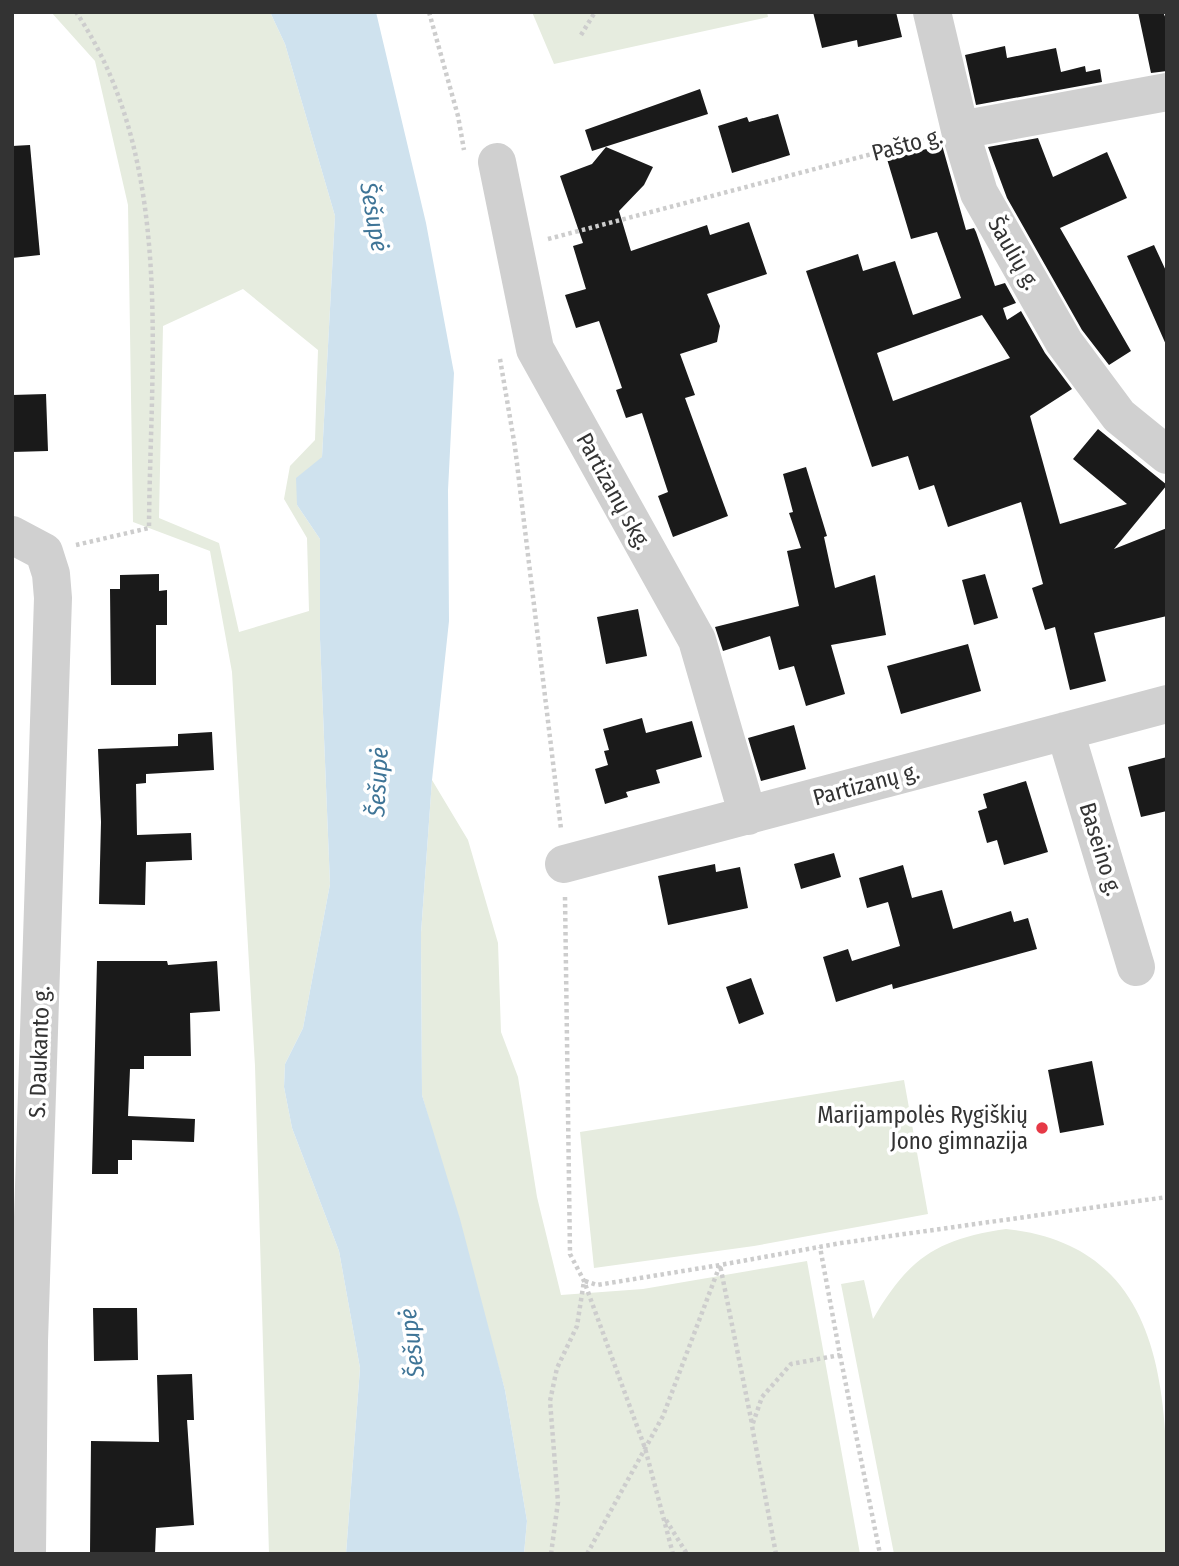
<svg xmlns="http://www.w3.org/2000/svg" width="1179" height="1566" viewBox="0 0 1179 1566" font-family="'Fira Sans Condensed',sans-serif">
<rect width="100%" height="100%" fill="#fff"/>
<path fill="#e6ecdf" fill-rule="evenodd" d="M 51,12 L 270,12 L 285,44 L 335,216 L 322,457 L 297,505 L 320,539 L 320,639 L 330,884 L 303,1028 L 285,1064 L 284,1087 L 292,1128 L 339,1251 L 360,1368 L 346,1554 L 269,1554 L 255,1066 L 232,672 L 210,551 L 133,522 L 128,205 L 95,61 ZM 243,289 L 318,350 L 315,440 L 290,466 L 284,499 L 307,538 L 309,611 L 239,632 L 219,543 L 159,518 L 163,326 Z
M 532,12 L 767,12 L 768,17 L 554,64 Z
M 432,780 L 468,840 L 498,943 L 501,1032 L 518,1077 L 537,1197 L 561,1295 L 643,1289 L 807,1261 L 860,1554 L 524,1554 L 527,1521 L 505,1390 L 422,1095 L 421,933 Z
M 904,1080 L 928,1214 L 754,1246 L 594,1268 L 580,1132 Z
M 1006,1229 C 1179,1247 1167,1419 1167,1554 L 894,1554 L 841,1284 L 864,1280 L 873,1319 C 908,1259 936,1239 1006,1229 Z"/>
<path fill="#cfe2ee" d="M 270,12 L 376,12 L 426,223 L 454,373 L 448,490 L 449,621 L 432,780 L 421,933 L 422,1095 L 460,1219 L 505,1390 L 527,1521 L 524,1554 L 346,1554 L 360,1368 L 339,1251 L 292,1128 L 284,1087 L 285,1064 L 303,1028 L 330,884 L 320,639 L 320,539 L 297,505 L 296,478 L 322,457 L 335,216 L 285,44 Z"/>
<path fill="#1a1a1a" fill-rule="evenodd" d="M 813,12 L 896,12 L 902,37 L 858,47 L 857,40 L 822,48 Z
M 1138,12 L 1163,12 L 1167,21 L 1167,71 L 1151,73 Z
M 1005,46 L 1007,58 L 1056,48 L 1061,72 L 1085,66 L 1086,72 L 1100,69 L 1102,82 L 976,105 L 965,55 Z
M 700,89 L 708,114 L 592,151 L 585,130 Z
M 778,114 L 790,155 L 732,173 L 718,126 L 747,117 L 749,122 Z
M 1038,138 L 1053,177 L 1107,152 L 1127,198 L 1060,228 L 1131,351 L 1109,365 L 1082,330 L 1007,198 L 988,147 Z
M 30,145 L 40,255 L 12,258 L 12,146 Z
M 942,145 L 966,230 L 974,228 L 976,232 L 995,286 L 1005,283 L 1016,303 L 1003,308 L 1007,320 L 1021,311 L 1045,353 L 1072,389 L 1030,416 L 1060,524 L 1127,504 L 1073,459 L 1098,429 L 1167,485 L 1114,549 L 1167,528 L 1167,616 L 1094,633 L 1106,681 L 1070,690 L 1055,627 L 1045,630 L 1032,588 L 1043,584 L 1021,502 L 948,527 L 934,485 L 919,490 L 908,456 L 872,467 L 806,271 L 858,254 L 863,271 L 895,261 L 913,315 L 961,298 L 937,232 L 911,239 L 887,159 ZM 982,315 L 1010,358 L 893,401 L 877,353 Z
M 606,147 L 653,167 L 644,185 L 619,211 L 631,251 L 707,225 L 710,235 L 749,222 L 767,274 L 707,294 L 720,326 L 717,342 L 680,354 L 695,395 L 685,398 L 728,516 L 673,537 L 658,496 L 668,492 L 642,413 L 626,418 L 616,390 L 622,388 L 599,321 L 576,328 L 565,295 L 586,289 L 573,246 L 583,243 L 560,176 L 592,164 Z
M 1154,245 L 1167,273 L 1167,347 L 1127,256 Z
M 46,394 L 48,451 L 12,452 L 12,395 Z
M 806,467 L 827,536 L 824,537 L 835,588 L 875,575 L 886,635 L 831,645 L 845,694 L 806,706 L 794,666 L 779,670 L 770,636 L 723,651 L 715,627 L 799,606 L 787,551 L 801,548 L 789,513 L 793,512 L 783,474 Z
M 159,574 L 159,591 L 167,590 L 167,625 L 156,625 L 156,685 L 111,685 L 110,589 L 120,589 L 120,575 Z
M 985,574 L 998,618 L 974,625 L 962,580 Z
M 638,609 L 647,656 L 606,664 L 597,617 Z
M 968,644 L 981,691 L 901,714 L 887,666 Z
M 642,718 L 646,733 L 692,721 L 702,757 L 656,770 L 660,783 L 626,792 L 628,797 L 605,804 L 595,769 L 608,765 L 604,751 L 609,750 L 603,729 Z
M 794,725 L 806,769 L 761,781 L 748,738 Z
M 212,732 L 214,770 L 146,774 L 146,783 L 136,784 L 137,835 L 191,833 L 192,860 L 146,862 L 145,905 L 99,904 L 101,822 L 98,749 L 178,746 L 178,734 Z
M 1167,757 L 1167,811 L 1141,817 L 1128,767 Z
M 1026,781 L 1048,852 L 1004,865 L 997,840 L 987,843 L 978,811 L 987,808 L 983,794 Z
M 834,853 L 841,877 L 801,889 L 794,864 Z
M 715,864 L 716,872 L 740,867 L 748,908 L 668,925 L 658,876 Z
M 903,865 L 912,898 L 942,890 L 953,929 L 1011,911 L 1014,922 L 1028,918 L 1037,949 L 893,989 L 892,984 L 836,1002 L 823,957 L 848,949 L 852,961 L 900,946 L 888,902 L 867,908 L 859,878 Z
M 97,961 L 167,961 L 168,965 L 217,961 L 220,1011 L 190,1013 L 191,1056 L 144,1056 L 144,1069 L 130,1069 L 128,1116 L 195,1119 L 194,1142 L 132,1140 L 132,1160 L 118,1160 L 118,1174 L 92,1174 Z
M 751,978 L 764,1014 L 739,1024 L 726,987 Z
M 1092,1061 L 1104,1125 L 1060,1133 L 1048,1070 Z
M 93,1308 L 137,1308 L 138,1360 L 94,1361 Z
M 192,1374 L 194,1420 L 187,1420 L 194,1525 L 156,1528 L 155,1554 L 90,1554 L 91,1441 L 159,1442 L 157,1375 Z"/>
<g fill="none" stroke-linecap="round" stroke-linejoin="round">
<path stroke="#cdcdcd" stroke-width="4.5" stroke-dasharray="3.5 3.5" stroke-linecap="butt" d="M 429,12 L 458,116 L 464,150
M 581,35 L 595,12
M 548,239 L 929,139
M 500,359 L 515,447 L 561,829
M 76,545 L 149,528 C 150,359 176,161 76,12
M 565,897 L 570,1254 L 584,1281 L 645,1448 L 673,1554
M 585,1281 L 597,1285 L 720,1265 L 752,1424
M 840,1355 L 880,1554
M 666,1520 L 687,1554
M 551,1554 L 558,1502 L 550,1401 L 557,1368 L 577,1326 L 584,1281
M 587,1554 L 663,1416 L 720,1265 L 841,1243 L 1167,1197
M 776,1554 L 752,1426 L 762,1397 L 791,1364 L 840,1355 L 820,1247"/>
<path stroke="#d0d0d0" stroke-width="38" d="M 932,12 L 960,130 L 979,193 L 1064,342 L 1119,416 L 1167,455
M 960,130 L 1167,92
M 497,162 L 535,349 L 697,640 L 748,816
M 12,535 L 44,552 L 51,574 L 53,598 L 29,1341 L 27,1554
M 1065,731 L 1136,967
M 564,864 L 1167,704"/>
</g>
<circle fill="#e63946" stroke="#fff" stroke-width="2.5" cx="1042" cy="1128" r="7"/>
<g text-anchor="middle" stroke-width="7" stroke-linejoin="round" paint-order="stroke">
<g font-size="23" fill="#333" stroke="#fff">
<text transform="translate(907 144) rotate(-15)" y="8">Pašto g.</text>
<text transform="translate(1014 253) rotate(60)" y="8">Šaulių g.</text>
<text transform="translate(614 491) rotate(61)" y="8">Partizanų skg.</text>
<text transform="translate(866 784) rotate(-15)" y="8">Partizanų g.</text>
<text transform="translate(1101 849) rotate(73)" y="8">Baseino g.</text>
<text transform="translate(39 1052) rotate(-88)" y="8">S. Daukanto g.</text>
</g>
<g font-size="23" fill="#333" stroke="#fff" text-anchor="end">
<text x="1028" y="1123">Marijampolės Rygiškių<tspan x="1028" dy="26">Jono gimnazija</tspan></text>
</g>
<g font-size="24" font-style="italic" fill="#3f7597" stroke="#fff">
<text transform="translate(374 217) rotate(80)" y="8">Šešupė</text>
<text transform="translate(378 782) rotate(-87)" y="8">Šešupė</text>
<text transform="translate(412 1343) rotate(-97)" y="8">Šešupė</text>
</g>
</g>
<rect width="1179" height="1566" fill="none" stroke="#333333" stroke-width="28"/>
</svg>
